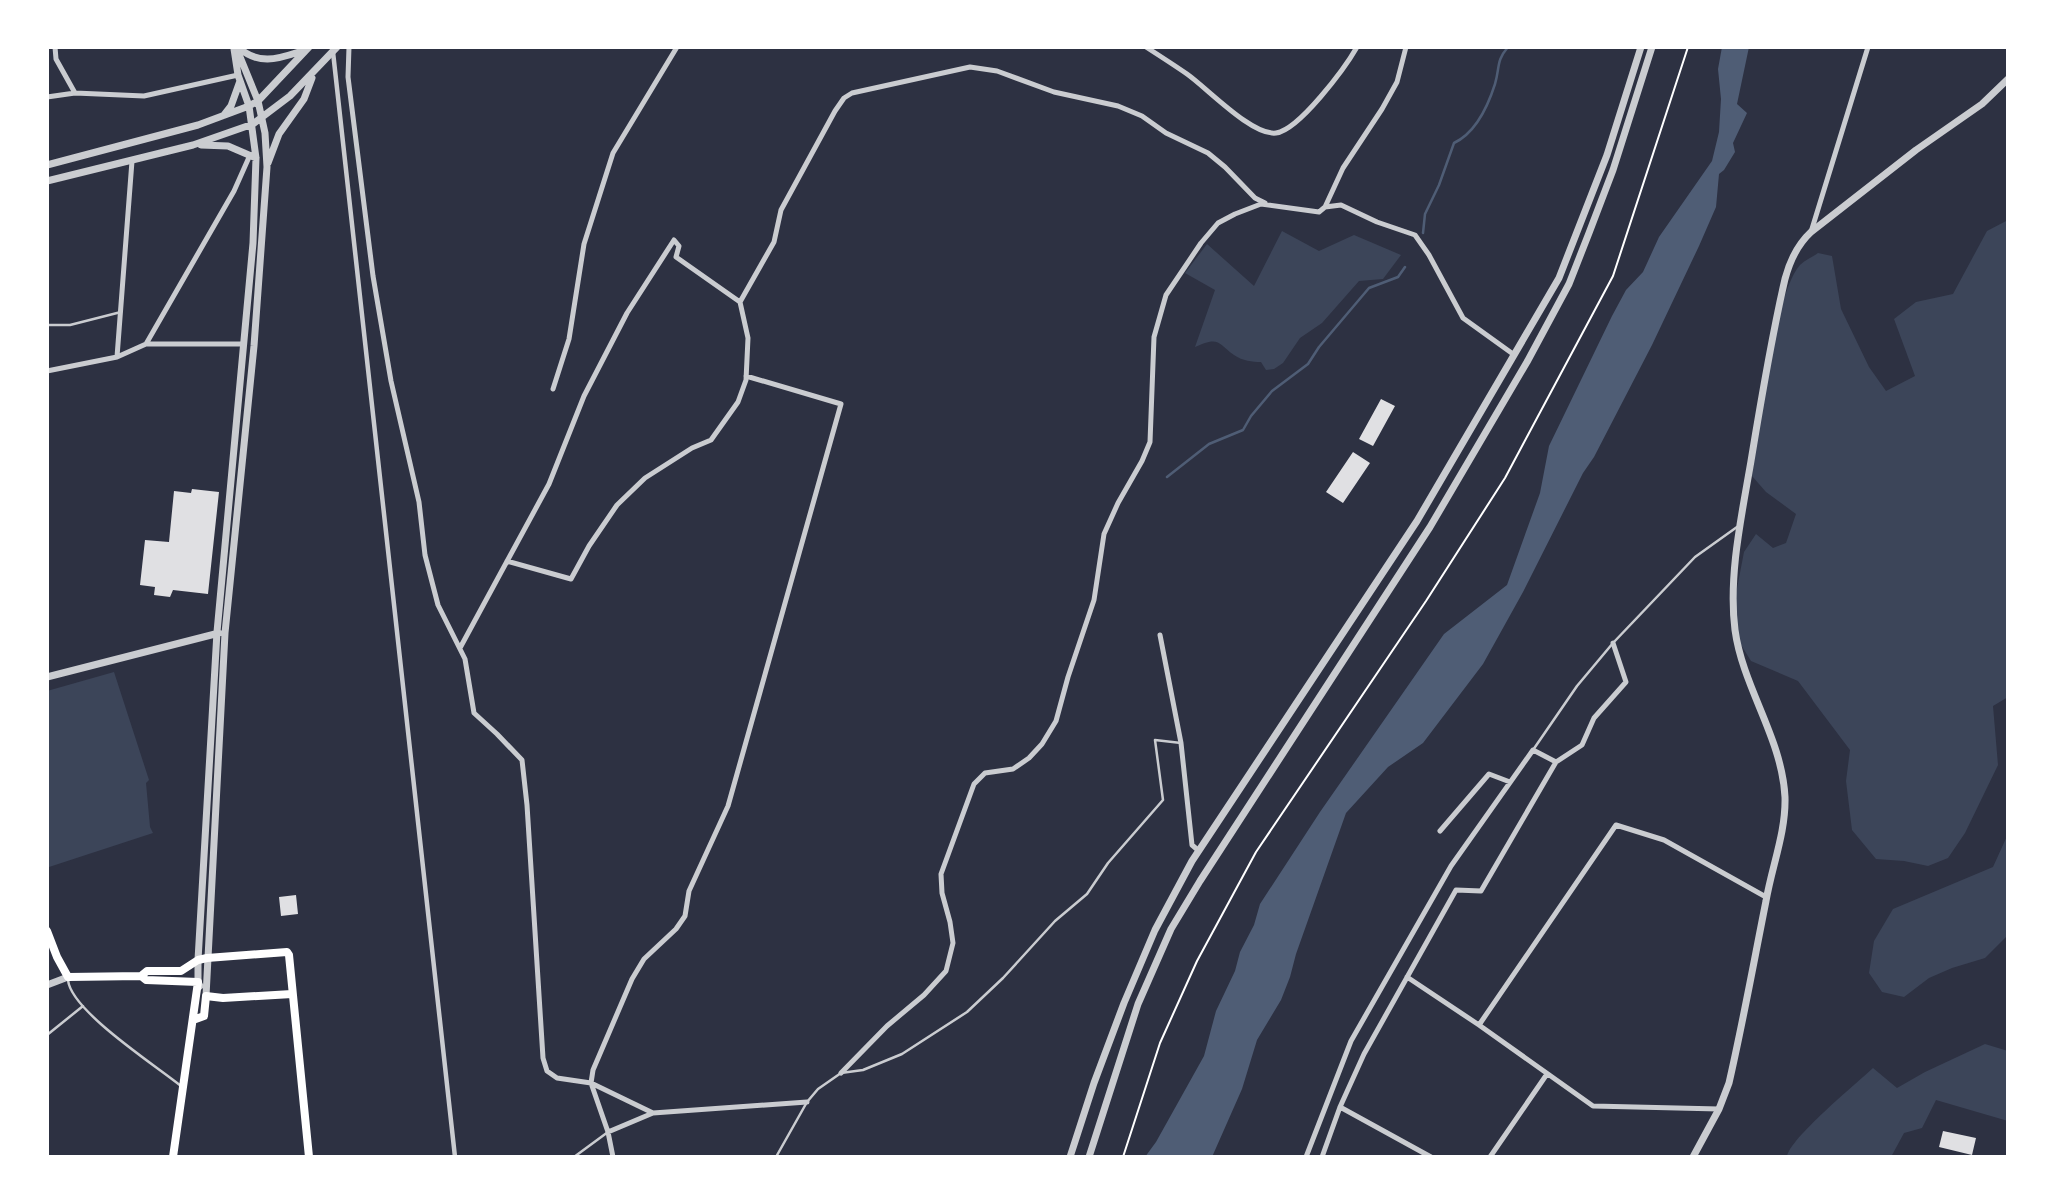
<svg xmlns="http://www.w3.org/2000/svg" width="2055" height="1204" viewBox="0 0 2055 1204" font-family="'Nunito Sans',sans-serif">
<rect width="100%" height="100%" fill="#2d3142"/>
<path fill="#3c4559" d="M 2008,220 L 2008,697 L 1993,706 L 1998,765 L 1965,833 L 1948,858 L 1928,866 L 1904,861 L 1876,859 L 1852,830 L 1846,781 L 1850,750 L 1798,681 L 1751,661 L 1738,640 L 1734,604 L 1744,552 L 1756,534 L 1773,548 L 1786,543 L 1796,514 L 1766,492 L 1752,476 C 1759,433 1774,293 1800,265 C 1805,260 1813,257 1818,253 L 1832,256 L 1841,309 L 1869,367 L 1886,391 L 1915,376 L 1894,319 L 1916,302 L 1953,294 L 1987,231 Z
M 1282,231 L 1319,251 L 1354,235 L 1401,255 L 1383,279 L 1359,281 L 1322,323 L 1300,338 L 1283,363 L 1274,369 L 1266,370 L 1261,362 C 1252,362 1243,361 1234,355 C 1217,343 1220,336 1195,347 L 1215,290 L 1185,273 L 1207,244 L 1254,286 Z
M 114,672 L 149,780 L 146,783 L 150,827 L 153,833 L 49,867 L 47,862 L 47,691 Z
M 2008,834 L 2008,935 L 1985,958 L 1952,968 L 1929,978 L 1904,997 L 1882,992 L 1869,973 L 1874,941 L 1893,909 L 1993,867 Z
M 1985,1044 L 2008,1051 L 2008,1121 L 1936,1100 L 1922,1128 L 1904,1133 L 1891,1157 L 1787,1157 C 1789,1139 1857,1083 1873,1068 L 1897,1088 L 1925,1072 Z"/>
<path fill="#4f5d75" d="M 1722,47 L 1749,47 L 1737,104 L 1747,113 L 1733,143 L 1735,152 L 1724,170 L 1719,174 L 1716,207 L 1699,246 L 1652,345 L 1594,457 L 1583,473 L 1523,592 L 1483,664 L 1423,743 L 1388,767 L 1346,813 L 1296,954 L 1290,977 L 1281,1000 L 1257,1040 L 1242,1089 L 1212,1157 L 1145,1157 L 1156,1142 L 1204,1056 L 1216,1011 L 1235,971 L 1240,952 L 1254,925 L 1260,904 L 1320,812 L 1444,634 L 1507,585 L 1540,493 L 1549,446 L 1612,316 L 1626,290 L 1643,272 L 1659,237 L 1712,161 L 1719,132 L 1721,99 L 1718,69 Z"/>
<g fill="none" stroke-linecap="round" stroke-linejoin="round">
<path stroke="#4f5d75" stroke-width="2.5" d="M 1423,233 L 1425,214 L 1439,185 L 1454,143 C 1475,133 1488,106 1495,84 C 1500,67 1496,61 1508,47
M 1167,477 L 1209,444 L 1243,430 L 1251,416 L 1272,391 L 1308,364 L 1319,347 L 1369,288 L 1398,277 L 1405,267"/>
</g>
<path fill="#e0e0e3" d="M 1381,399 L 1395,406 L 1373,446 L 1359,439 Z
M 1353,452 L 1370,463 L 1343,503 L 1326,492 Z
M 192,489 L 219,492 L 208,594 L 173,590 L 170,597 L 154,595 L 155,587 L 140,585 L 145,540 L 169,542 L 174,491 L 191,493 Z
M 296,895 L 298,914 L 281,916 L 279,897 Z
M 1943,1131 L 1976,1138 L 1972,1155 L 1939,1147 Z"/>
<g fill="none" stroke-linecap="round" stroke-linejoin="round">
<path stroke="#fff" stroke-width="2" d="M 1123,1157 L 1160,1043 L 1197,961 L 1256,852 L 1426,601 L 1505,478 L 1613,276 L 1688,47"/>
<path stroke="#caccd0" stroke-width="2.5" d="M 47,325 L 70,325 L 121,312
M 1533,750 L 1577,686 L 1613,643 L 1695,557 L 1737,527
M 68,980 C 71,1011 155,1065 181,1086
M 47,1035 L 83,1006
M 574,1157 L 608,1132
M 776,1157 L 807,1102 L 818,1089 L 841,1073 L 863,1070 L 902,1054 L 967,1012 L 1003,978 L 1055,921 L 1087,894 L 1108,863 L 1163,800 L 1155,740 L 1181,743"/>
<path stroke="#caccd0" stroke-width="4.5" d="M 333,52 L 455,1157"/>
<path stroke="#caccd0" stroke-width="5" d="M 55,47 L 56,59 L 75,93
M 349,47 L 348,77 L 373,276 L 391,381 L 419,502 L 425,555 L 438,605 L 465,659 L 474,713 L 497,734 L 522,760 L 527,805 L 543,1058 L 547,1071 L 557,1078 L 591,1083 L 653,1113
M 1146,47 C 1160,56 1174,65 1187,74 C 1207,88 1252,136 1276,133 C 1299,130 1345,68 1357,47
M 47,97 L 75,93 L 144,96 L 238,75
M 1325,207 L 1343,168 L 1382,109 L 1397,82 L 1406,47
M 1811,232 L 1868,47
M 146,344 L 244,344
M 117,357 L 132,161
M 47,371 L 117,357 L 146,344 L 234,191 L 250,155
M 553,389 L 569,339 L 584,244 L 613,153 L 677,47
M 507,561 L 571,579 L 589,546 L 617,505 L 645,478 L 692,448 L 711,440 L 738,402 L 746,380 L 748,338 L 740,302 L 774,242 L 781,210 L 835,111 L 844,98 L 852,93 L 970,67 L 997,71 L 1054,92 L 1118,106 L 1142,116 L 1166,133 L 1208,153 L 1225,167 L 1255,198 L 1265,203
M 1160,635 L 1181,743 L 1192,845 L 1199,851
M 460,648 L 549,484 L 584,396 L 627,313 L 674,240 L 679,246 L 676,257 L 740,302
M 1440,831 L 1489,774 L 1510,782
M 1407,977 L 1479,1025 L 1593,1106 L 1719,1109
M 1479,1025 L 1616,825 L 1664,840 L 1766,897
M 841,1073 L 887,1026 L 924,995 L 946,971 L 953,943 L 950,922 L 942,893 L 941,874 L 974,784 L 985,773 L 1013,769 L 1029,758 L 1042,744 L 1056,721 L 1068,677 L 1094,600 L 1104,534 L 1118,503 L 1142,461 L 1150,442 L 1154,337 L 1166,295 L 1201,243 L 1218,223 L 1235,214 L 1261,204 L 1319,212 L 1325,207 L 1341,205 L 1377,222 L 1415,235 L 1429,255 L 1463,318 L 1513,354
M 1340,1107 L 1431,1157
M 608,1132 L 653,1113 L 807,1102
M 613,1157 L 608,1132 L 591,1083 L 593,1070 L 632,979 L 644,959 L 676,929 L 685,916 L 689,891 L 728,806 L 841,404 L 746,376
M 1306,1157 L 1351,1041 L 1451,866 L 1533,750 L 1556,762
M 1322,1157 L 1340,1107 L 1364,1054 L 1456,890 L 1481,891 L 1556,762 L 1582,745 L 1594,718 L 1626,682 L 1613,643
M 1490,1157 L 1547,1074"/>
<path stroke="#caccd0" stroke-width="7" d="M 238,47 C 260,67 280,58 305,50
M 224,115 L 231,106 L 240,81
M 201,145 L 228,146 L 256,158
M 268,163 L 279,134 L 304,99 L 312,78
M 47,165 L 198,125 L 249,106 L 258,101 L 309,47
M 47,181 L 193,145 L 253,124 L 290,96 L 337,47
M 47,677 L 219,633
M 47,985 L 68,977
M 200,986 L 198,982 L 198,960 L 217,632 L 253,243 L 256,158 L 249,106 L 238,75 L 234,49
M 206,996 L 225,633 L 254,346 L 267,167 L 265,133 L 258,101 L 236,47
M 1070,1157 L 1094,1083 L 1124,1003 L 1155,930 L 1192,861 L 1417,521 L 1559,278 L 1607,155 L 1641,47
M 1089,1157 L 1138,1004 L 1171,929 L 1200,881 L 1430,527 L 1527,362 L 1569,284 L 1589,233 L 1613,170 L 1652,47
M 1693,1157 L 1719,1109 L 1729,1083 C 1743,1022 1754,961 1766,901 C 1772,866 1786,832 1785,797 C 1782,738 1743,688 1735,630 C 1728,576 1742,514 1751,461 C 1761,400 1771,339 1785,279 C 1790,260 1797,245 1811,232 L 1916,150 L 1982,104 L 2008,79"/>
<path stroke="#fff" stroke-width="8" d="M 47,931 L 57,957 L 68,977 L 141,976 L 146,980 L 198,982 L 173,1157
M 141,976 L 147,971 L 181,971 L 198,960 L 207,958 L 287,952 L 289,955 L 309,1157
M 193,1020 L 204,1016 L 206,996 L 223,998 L 292,994"/>
</g>
<rect width="2055" height="1204" fill="none" stroke="#ffffff" stroke-width="98"/>
</svg>
